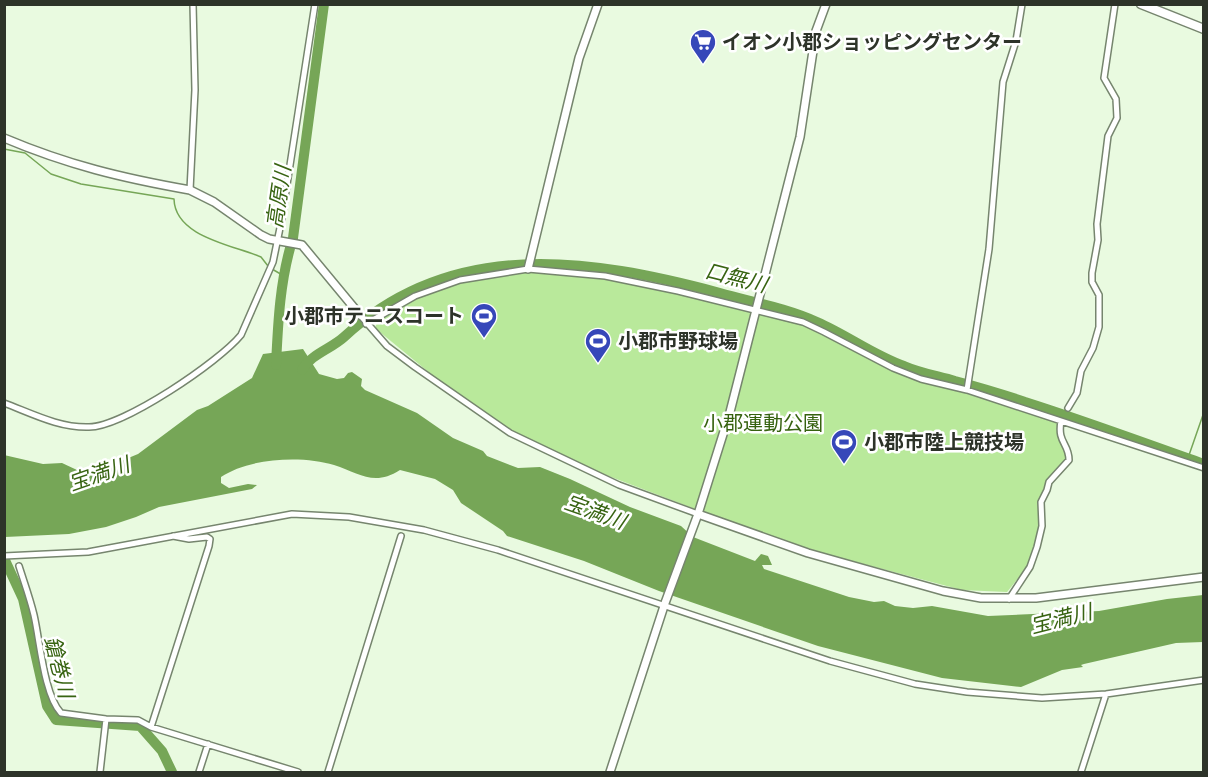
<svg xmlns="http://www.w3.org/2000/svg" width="1208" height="777" viewBox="0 0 1208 777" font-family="Karla,'Noto Sans JP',sans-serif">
<rect width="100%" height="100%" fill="#e9fae0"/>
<path fill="#b9e99b" d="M 523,272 L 593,276 L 677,291 L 797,323 L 822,333 L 892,370 L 1057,422 L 1058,436 L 1068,455 L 1067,461 L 1047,484 L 1039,534 L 1029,565 L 1007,592 L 962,590 L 822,553 L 716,517 L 585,467 L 518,434 L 454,393 L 375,328 L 378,320 L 415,298 L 463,281 Z"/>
<path fill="#76a657" d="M 303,349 L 319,374 L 337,379 L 344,378 L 348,373 L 352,372 L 362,379 L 361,386 L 365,390 L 417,413 L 453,438 L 483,451 L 487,456 L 518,468 L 540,467 L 570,479 L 630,507 L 681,526 L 693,537 L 755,561 L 761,554 L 768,556 L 772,565 L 762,565 L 764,569 L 849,597 L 874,602 L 884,601 L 895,606 L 913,608 L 932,606 L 988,616 L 1099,611 L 1167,599 L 1203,595 L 1203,642 L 1176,643 L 1084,664 L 1081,665 L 1083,667 L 1062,670 L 1021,687 L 942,678 L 818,646 L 659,591 L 584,561 L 507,536 L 503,531 L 461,503 L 453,490 L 435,479 L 400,470 C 374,487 359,473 334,465 C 302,455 249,458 221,477 L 221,483 L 229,488 L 248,484 L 257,485 L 252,489 L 159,507 L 136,517 L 106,527 L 69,534 L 5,537 L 4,455 L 43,464 L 62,463 L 77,470 L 97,471 L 138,454 L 197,410 L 208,406 L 252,378 L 263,354 Z"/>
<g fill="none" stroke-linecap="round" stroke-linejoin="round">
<path stroke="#76a657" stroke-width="1.5" d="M 4,149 L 25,153 L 51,174 L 81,184 L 174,199 C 175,237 233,245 261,257 L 268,266
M 272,269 L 284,276
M 1188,458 L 1204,412"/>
<path stroke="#76a657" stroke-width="10" d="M 276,365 C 278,322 280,279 293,238 L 324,4
M 302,370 C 311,354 331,349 344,337 C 452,237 589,258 720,293 C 752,302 786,308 817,322 C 847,335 873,355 904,366 C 920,373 938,376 955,381 C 978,387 1002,394 1025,402 C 1085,421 1144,443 1204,464
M 4,558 L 23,599 L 47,706 L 56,720 L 140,726 L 162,751 L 172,772"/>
<g stroke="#76856e" stroke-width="8">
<path id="minor" d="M 190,190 L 195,90 L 193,4
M 360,315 L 387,346 L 415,367 L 510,433 L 619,485 L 698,514
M 366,324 L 415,296 L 460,280 L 528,269 L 605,276 L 678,291 L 803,322 L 824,332 L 893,368 L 921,379 L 967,390 L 1204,468
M 967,390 L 989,249 L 1003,82 L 1016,41 L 1022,4
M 4,403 C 31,413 59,428 89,427 C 123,427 219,362 241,335 L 273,262 L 281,223 L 315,4
M 1068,408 L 1077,393 L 1081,371 L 1093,348 L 1099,327 L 1099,295 L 1092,282 L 1092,273 L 1098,240 L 1097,224 L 1108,136 L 1117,118 L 1116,99 L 1104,78 L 1115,4
M 4,556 L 88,552 L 292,514 L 349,517 L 424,530 L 498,550 L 830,661 L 915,684 L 967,692 L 1042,698 L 1106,694 L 1204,680
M 19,566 C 24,582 30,598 34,615 C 40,641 44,695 61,713 L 106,719 L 138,720 L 151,727 L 298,772
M 1009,599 L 1030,567 L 1037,547 L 1042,526 L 1041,502 L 1047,490 L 1049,482 L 1069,460 C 1069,443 1057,443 1061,421
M 151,727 L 209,546 L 210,539 L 207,537 L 189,539 L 173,536
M 100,772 L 106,719
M 199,772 L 208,744
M 328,772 L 401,536
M 1081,772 L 1106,694"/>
</g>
<g stroke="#76856e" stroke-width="10">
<path id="tertiary" d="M 4,138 C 68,165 122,178 190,190 L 214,202 L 261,235 L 269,239 L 302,245 L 360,315
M 528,269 L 579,58 L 598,4
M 698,514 L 808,553 L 943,591 L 981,598 L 1036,598 L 1204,577
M 610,772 L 665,603 L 698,514 L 730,412 L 800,137 L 816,31 L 826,4"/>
</g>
<g stroke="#76856e" stroke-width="11">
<path id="primary" d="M 1141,4 L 1204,29"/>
</g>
<use href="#minor" stroke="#fff" stroke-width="5"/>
<use href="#tertiary" stroke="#fff" stroke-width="7"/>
<use href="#primary" stroke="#fff" stroke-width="8"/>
</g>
<defs>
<g id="supermarket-pin" transform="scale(1.35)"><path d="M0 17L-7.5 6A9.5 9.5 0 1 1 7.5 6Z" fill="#3647b9" stroke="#fff"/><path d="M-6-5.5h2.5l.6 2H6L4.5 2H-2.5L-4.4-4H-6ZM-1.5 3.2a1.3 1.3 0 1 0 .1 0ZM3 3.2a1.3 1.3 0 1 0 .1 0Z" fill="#fff"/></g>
<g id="stadium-pin" transform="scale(1.35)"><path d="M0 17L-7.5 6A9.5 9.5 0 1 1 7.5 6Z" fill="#3647b9" stroke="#fff"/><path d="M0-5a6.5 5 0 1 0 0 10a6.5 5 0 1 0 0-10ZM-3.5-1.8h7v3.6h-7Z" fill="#fff"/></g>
</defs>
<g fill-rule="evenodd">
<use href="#supermarket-pin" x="703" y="42"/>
<use href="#stadium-pin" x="484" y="316"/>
<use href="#stadium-pin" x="598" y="341"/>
<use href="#stadium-pin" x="844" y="442"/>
</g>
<g text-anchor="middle" stroke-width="5" stroke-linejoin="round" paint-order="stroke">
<g font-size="20" font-weight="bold" fill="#2d3329" stroke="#fff" text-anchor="start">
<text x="722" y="49">イオン小郡ショッピングセンター</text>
<text x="464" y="323" text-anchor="end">小郡市テニスコート</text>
<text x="618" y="348">小郡市野球場</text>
<text x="864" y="449">小郡市陸上競技場</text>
</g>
<g font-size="20" fill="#36620f" stroke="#fff">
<text x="763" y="430">小郡運動公園</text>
</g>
<g font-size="21" font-style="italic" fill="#386412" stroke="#fff">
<text transform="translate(279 197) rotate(-82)" y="7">高原川</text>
<text transform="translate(736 278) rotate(14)" y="7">口無川</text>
<text transform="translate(99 474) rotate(-19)" y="7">宝満川</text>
<text transform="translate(595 512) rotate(20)" y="7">宝満川</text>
<text transform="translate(1061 619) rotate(-14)" y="7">宝満川</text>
<text transform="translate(59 667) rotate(76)" y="7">鎗巻川</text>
</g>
</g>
<rect width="1208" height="777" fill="none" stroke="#2d3329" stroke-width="12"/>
</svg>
